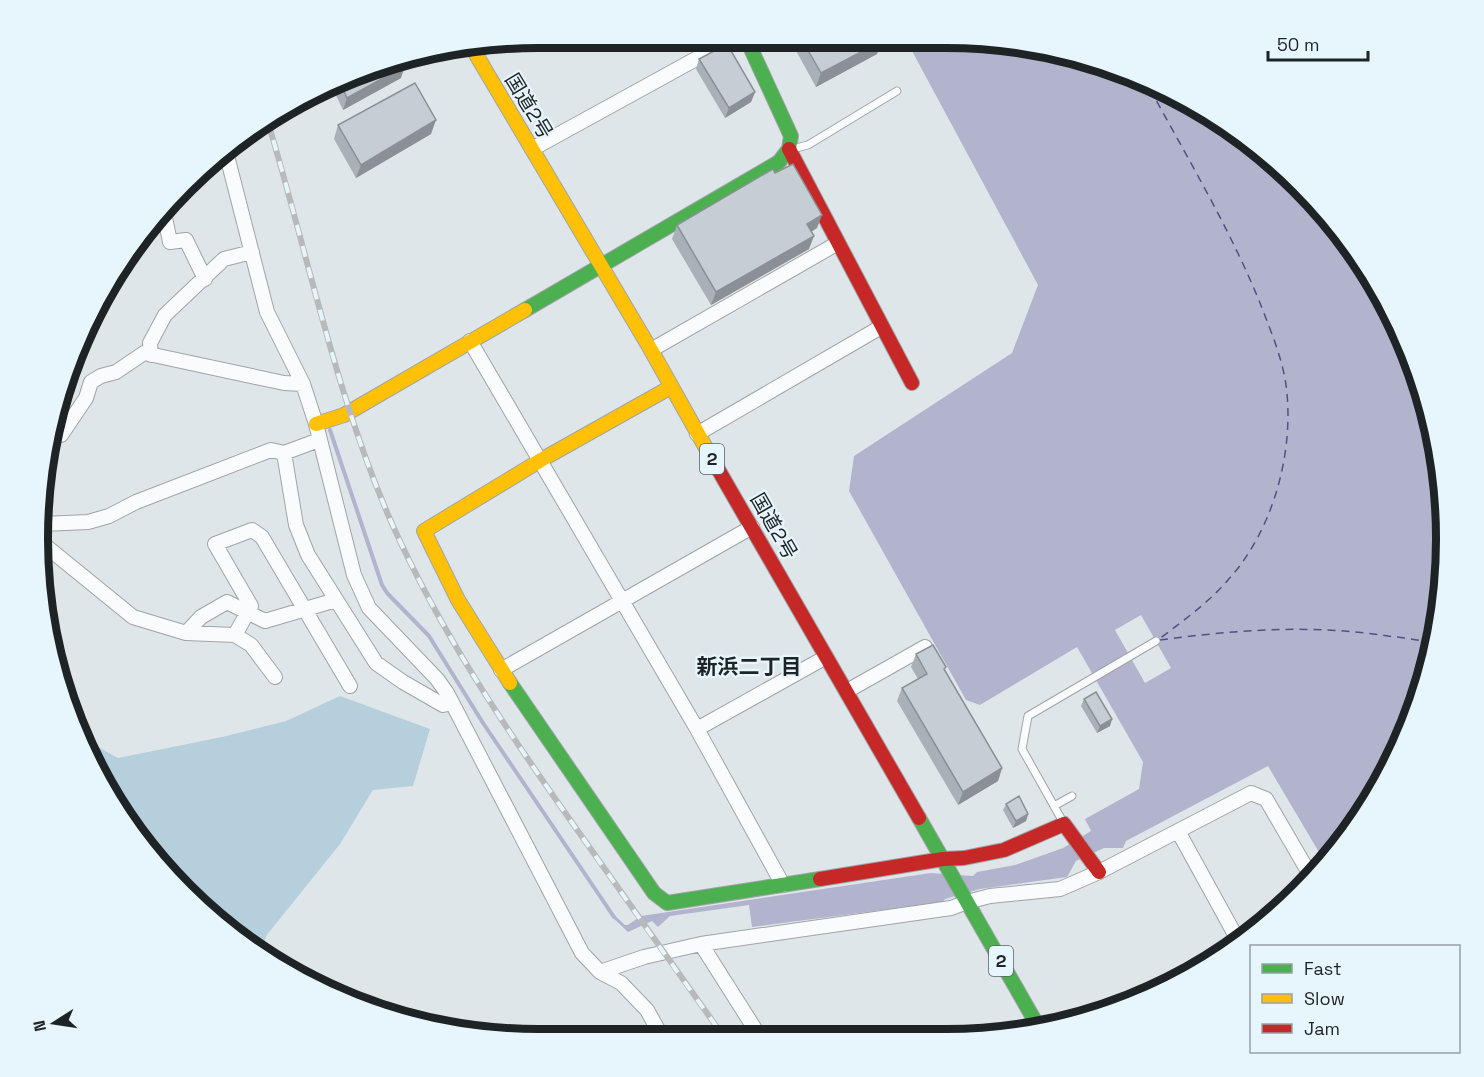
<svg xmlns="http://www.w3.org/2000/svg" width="1484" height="1077" viewBox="0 0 1484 1077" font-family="'Space Grotesk','Noto Sans JP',sans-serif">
<rect width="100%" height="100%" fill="#dfe6ea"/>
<path fill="#b6cfdc" d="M 340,696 L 430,729 L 413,786 L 373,790 L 340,844 L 266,936 L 263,954 L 233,936 L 141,844 L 80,737 L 118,758 L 222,737 L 286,721 Z"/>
<path fill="#b2b4ce" d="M 905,38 L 946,38 L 1075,54 L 1224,122 L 1343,233 L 1395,317 L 1429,409 L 1445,505 L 1442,604 L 1420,699 L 1380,789 L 1326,864 L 1268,766 L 1126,841 L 1123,848 L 1104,848 L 1076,861 L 1067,877 L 980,889 L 945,899 L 943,902 L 752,927 L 749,905 L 670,916 L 658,927 L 652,921 L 628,932 L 611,916 L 613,914 L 625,925 L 628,925 L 641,916 L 931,873 L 973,876 L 977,872 L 1015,865 L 1063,848 L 1091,831 L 1085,819 L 1139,789 L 1143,762 L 1077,647 L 980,705 L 966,700 L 849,491 L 854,456 L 1012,353 L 1038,285 Z"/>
<path fill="#dfe6ea" d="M 1141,615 L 1171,668 L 1145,683 L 1115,630 Z"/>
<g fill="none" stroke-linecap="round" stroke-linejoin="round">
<path stroke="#b2b4ce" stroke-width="4" d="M 330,430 L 382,585 L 387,593 L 429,636 L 483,723 L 614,917"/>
<path stroke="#525082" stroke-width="1.5" stroke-dasharray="8 6" stroke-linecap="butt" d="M 1150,89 C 1188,159 1230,229 1260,303 C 1270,329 1282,357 1286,385 C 1295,451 1273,531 1228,580 C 1208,603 1183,621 1159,639
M 1160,640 C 1235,630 1312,624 1388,636 C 1403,638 1419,639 1433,644"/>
<g stroke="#9fa4a7" stroke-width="9">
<path id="lane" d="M 792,149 L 808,145 L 897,91
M 1054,806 L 1072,796
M 1063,822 L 1022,749 L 1028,716 L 1156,641"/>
</g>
<g stroke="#9fa4a7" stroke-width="16">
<path id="street" d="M 532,149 L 734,38
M 226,152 L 267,312 L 303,384 L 316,424 L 354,575 L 369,608 L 437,679 L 447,693 L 582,953 L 600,972 L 621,983 L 647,1010 L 662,1037
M 163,208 L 170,242 L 186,240 L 205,279
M 470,341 L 697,729 L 783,885
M 651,350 L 838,243
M 151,355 L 150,343 L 165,315 L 224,259 L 252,252
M 697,434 L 881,327
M 61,435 L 86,398 L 91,382 L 101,376 L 116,372 L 144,353 L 284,383 L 303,384
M 284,453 L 296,525 L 308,555 L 376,663 L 403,682 L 443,705 L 452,703
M 42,524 L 88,522 L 109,516 L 136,502 L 271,450 L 284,453 L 319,440
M 42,543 L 133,617 L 186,633 L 201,617 L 227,602 L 265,621 L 336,600
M 186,633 L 235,635 L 251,645 L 275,677
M 235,635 L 251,606 L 215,544 L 252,530 L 262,537 L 350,686
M 501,670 L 752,527
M 847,691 L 925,647
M 697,729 L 826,657
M 1178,831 L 1239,942
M 701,944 L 760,1037
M 600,972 L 644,957 L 701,944 L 951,908 L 967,902 L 990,896 L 1060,889 L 1099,872 L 1251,793 L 1266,799 L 1312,878"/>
</g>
<g stroke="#9fa4a7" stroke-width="16">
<path id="fast" d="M 525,310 L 779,162 L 789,149 L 791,136 L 746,38
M 510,683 L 654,893 L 667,903 L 820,879
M 919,818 L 1039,1028"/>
</g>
<g stroke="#9fa4a7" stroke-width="16">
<path id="slow" d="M 471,46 L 651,350 L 711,457
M 316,424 L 344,415 L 525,310
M 510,683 L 458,600 L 424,531 L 541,460 L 671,387"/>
</g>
<g stroke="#9fa4a7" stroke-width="16">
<path id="jam" d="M 789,149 L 912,383
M 711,457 L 919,818
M 820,879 L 943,859 L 964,858 L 1004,850 L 1064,824 L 1099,872"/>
</g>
<use href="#lane" stroke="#fafbfc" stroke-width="7"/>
<use href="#street" stroke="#fafbfc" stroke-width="14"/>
<use href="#fast" stroke="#4caf50" stroke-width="14"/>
<use href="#slow" stroke="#ffc107" stroke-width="14"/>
<use href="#jam" stroke="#c62828" stroke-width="14"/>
<g stroke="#b7b9ba" stroke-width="6">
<path id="rail" d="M 267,119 C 308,254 336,398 393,526 C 441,633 506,729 573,824 C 623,895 673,966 724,1037"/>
</g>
<use href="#rail" stroke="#e7f5fc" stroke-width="4" stroke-dasharray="11" stroke-linecap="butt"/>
</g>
<path fill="#a9b0b7" d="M 789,38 L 880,38 L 877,54 L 816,87 Z
M 400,58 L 401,78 L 343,110 L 333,89 Z
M 699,59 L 755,92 L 751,102 L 725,118 L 696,69 Z
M 338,125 L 431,134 L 356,178 L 334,139 Z
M 775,173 L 817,228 L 811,232 L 809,249 L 711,305 L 672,239 L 677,225 Z
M 916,654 L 945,671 L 1002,768 L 998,781 L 958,805 L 897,701 L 902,688 L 918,679 L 911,667 Z
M 1084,699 L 1112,719 L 1110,726 L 1097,733 L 1081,706 Z
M 1006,804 L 1028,814 L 1026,821 L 1013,828 L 1003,810 Z"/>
<path fill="#8a9095" d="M 882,41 L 877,54 L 816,87 L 821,73 Z
M 405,66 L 401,78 L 343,110 L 347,98 Z
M 755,92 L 751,102 L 725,118 L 729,108 Z
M 436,120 L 431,134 L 356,178 L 361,165 Z
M 822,215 L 817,228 L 802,237 L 807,224 Z
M 814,236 L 809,249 L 711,305 L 716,292 Z
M 1112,719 L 1110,726 L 1097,733 L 1100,726 Z
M 1002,768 L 998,781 L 958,805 L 963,792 Z
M 1028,814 L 1026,821 L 1013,828 L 1016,821 Z"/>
<path fill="#c5cdd5" stroke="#8a9095" stroke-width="1.5" d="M 801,38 L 880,38 L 882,41 L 821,73 Z
M 727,44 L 755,92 L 729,108 L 699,59 Z
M 400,58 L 405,66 L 347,98 L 341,85 Z
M 415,83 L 436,120 L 361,165 L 338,125 Z
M 793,164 L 822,215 L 807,224 L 814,236 L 716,292 L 677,225 L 773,169 L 775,173 Z
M 933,645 L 946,667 L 944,669 L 1002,768 L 963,792 L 902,688 L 927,674 L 916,654 Z
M 1096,692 L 1112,719 L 1100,726 L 1084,699 Z
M 1019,796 L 1028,814 L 1016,821 L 1006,804 Z"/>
<g text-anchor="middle" stroke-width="4.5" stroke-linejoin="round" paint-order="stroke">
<g fill="#e7f5fc" stroke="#5a6266" stroke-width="1.5">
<rect x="700" y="444" width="24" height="30" rx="4.5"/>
<rect x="989" y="946" width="24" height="30" rx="4.5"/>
</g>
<g font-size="18" font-weight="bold" fill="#1e2326">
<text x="712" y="465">2</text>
<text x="1001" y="967">2</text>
</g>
<g font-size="20" fill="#1e2326" stroke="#e7f5fc">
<text transform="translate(529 106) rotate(59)" y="7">国道2号</text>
<text transform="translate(774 526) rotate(60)" y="7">国道2号</text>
</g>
<g font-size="21" font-weight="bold" fill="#1e2326" stroke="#e7f5fc">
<text x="749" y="674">新浜二丁目</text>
</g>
</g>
<path d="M0 0H1484V1077H0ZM538 48H946A490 490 0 0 1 1436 538V539A490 490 0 0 1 946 1029H538A490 490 0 0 1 48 539V538A490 490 0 0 1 538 48Z" fill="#e7f5fc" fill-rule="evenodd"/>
<path fill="none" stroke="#1e2326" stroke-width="8" d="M538 48H946A490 490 0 0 1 1436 538V539A490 490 0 0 1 946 1029H538A490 490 0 0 1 48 539V538A490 490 0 0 1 538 48Z"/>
<rect x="1250" y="945" width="210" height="108" fill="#e7f5fc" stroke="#97a1a6" stroke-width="1.5"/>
<rect x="1262" y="964" width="30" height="9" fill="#4caf50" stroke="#97a1a6" stroke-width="1.5"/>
<text x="1304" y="975" font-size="18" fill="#1e2326">Fast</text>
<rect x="1262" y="994" width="30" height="9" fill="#ffc107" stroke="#97a1a6" stroke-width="1.5"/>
<text x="1304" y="1005" font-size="18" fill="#1e2326">Slow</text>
<rect x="1262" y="1024" width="30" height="9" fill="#c62828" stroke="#97a1a6" stroke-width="1.5"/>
<text x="1304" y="1035" font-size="18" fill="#1e2326">Jam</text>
<g transform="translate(54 1023) rotate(258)" stroke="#e7f5fc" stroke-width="4.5" paint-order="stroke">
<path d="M0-4.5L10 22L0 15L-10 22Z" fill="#1e2326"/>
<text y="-9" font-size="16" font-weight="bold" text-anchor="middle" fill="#1e2326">N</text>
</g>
<path d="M1268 51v9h100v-9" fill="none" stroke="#1e2326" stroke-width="3"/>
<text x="1277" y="51" font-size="18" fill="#1e2326" stroke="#e7f5fc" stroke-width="4.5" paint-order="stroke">50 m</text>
</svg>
